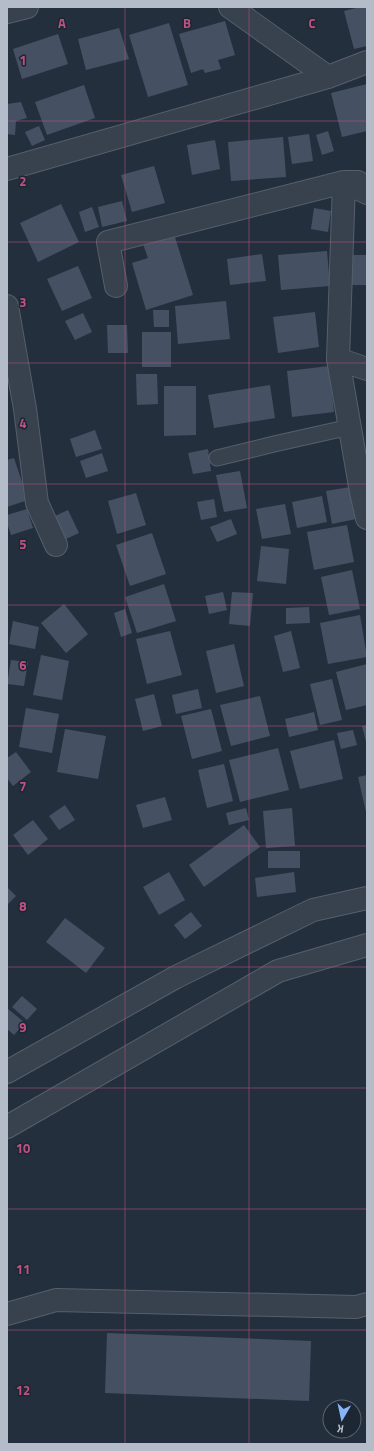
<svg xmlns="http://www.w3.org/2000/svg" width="374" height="1451" viewBox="0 0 374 1451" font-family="'Titillium Web',sans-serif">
<rect width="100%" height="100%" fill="#242f3e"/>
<path fill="#455162" d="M 360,7 L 367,7 L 367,46 L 354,49 L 344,11 Z
M 225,21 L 235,55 L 218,60 L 221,69 L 205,73 L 203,69 L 191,73 L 179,34 Z
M 169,23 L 188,85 L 148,97 L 129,35 Z
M 119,28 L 129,59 L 86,70 L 78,39 Z
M 58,34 L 68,64 L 22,79 L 13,49 Z
M 367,84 L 367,131 L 342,137 L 331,93 Z
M 84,85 L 95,118 L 47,135 L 35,102 Z
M 21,102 L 27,118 L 16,121 L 15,135 L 7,134 L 7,104 Z
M 39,126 L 45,140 L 32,146 L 25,132 Z
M 328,131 L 334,151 L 322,155 L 316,135 Z
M 309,134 L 313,161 L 292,164 L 288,137 Z
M 283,137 L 286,177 L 231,181 L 228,142 Z
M 215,140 L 220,169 L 192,175 L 187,145 Z
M 154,166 L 165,203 L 132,212 L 121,175 Z
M 122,201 L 127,221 L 102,227 L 98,207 Z
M 61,204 L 79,242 L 38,262 L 20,223 Z
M 92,207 L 99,227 L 85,232 L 79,212 Z
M 314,208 L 331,211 L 328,232 L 311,229 Z
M 174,234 L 193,295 L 146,310 L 132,263 L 148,258 L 143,244 Z
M 327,251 L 330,286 L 281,290 L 278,255 Z
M 262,254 L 266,281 L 230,285 L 227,259 Z
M 350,255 L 367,255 L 367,285 L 351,285 Z
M 78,266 L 92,298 L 62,311 L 47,279 Z
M 226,301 L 230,339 L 178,344 L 175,306 Z
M 153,310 L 169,310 L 169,327 L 154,327 Z
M 315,312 L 319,347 L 278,353 L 273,317 Z
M 83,313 L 92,332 L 75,340 L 65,321 Z
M 107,325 L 127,325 L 128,353 L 108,353 Z
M 142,332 L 171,332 L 171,367 L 142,367 Z
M 329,366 L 334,412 L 292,417 L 287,371 Z
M 136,374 L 157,374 L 158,404 L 137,405 Z
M 270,385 L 275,418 L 214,428 L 208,395 Z
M 164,386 L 196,386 L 196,435 L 164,436 Z
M 95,430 L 102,449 L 76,457 L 70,439 Z
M 208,449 L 211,471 L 193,474 L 188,453 Z
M 102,453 L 108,471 L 86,478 L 80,461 Z
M 14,458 L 28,500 L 7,507 L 7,460 Z
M 240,471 L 247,508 L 224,512 L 216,475 Z
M 350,487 L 356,519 L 332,524 L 326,491 Z
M 136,493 L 146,525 L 117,534 L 108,501 Z
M 322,496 L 327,522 L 297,528 L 292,502 Z
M 214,499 L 217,517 L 201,520 L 197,502 Z
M 285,504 L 291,534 L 262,539 L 256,509 Z
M 27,509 L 33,528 L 11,535 L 7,523 L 7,515 Z
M 68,510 L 79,533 L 66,539 L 55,516 Z
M 231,519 L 237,534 L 217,542 L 210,527 Z
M 347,525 L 354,562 L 314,570 L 307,532 Z
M 152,533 L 166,574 L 130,586 L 116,545 Z
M 261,546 L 289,549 L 286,584 L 257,581 Z
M 352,570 L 360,609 L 329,615 L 321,577 Z
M 164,584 L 176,621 L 137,633 L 125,597 Z
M 223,592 L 227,610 L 209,614 L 205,596 Z
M 232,592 L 253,593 L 250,626 L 229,624 Z
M 64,604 L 88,634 L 66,653 L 41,623 Z
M 309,607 L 310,623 L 286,624 L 286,608 Z
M 125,609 L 132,633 L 121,637 L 114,613 Z
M 360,615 L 367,657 L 328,664 L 320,623 Z
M 13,621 L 39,627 L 35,649 L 9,644 Z
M 170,631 L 182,675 L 147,684 L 136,639 Z
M 291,631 L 300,668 L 283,672 L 274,636 Z
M 234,644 L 244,686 L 216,693 L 206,651 Z
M 41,655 L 69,661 L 62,700 L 33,695 Z
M 11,660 L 28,662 L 24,686 L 7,684 Z
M 367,664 L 367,705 L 346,710 L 336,672 Z
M 332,679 L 342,720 L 320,725 L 310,684 Z
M 198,689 L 202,708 L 176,714 L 172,695 Z
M 154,694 L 162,726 L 143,731 L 135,699 Z
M 260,696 L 270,736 L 231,746 L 220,705 Z
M 26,708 L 59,714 L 52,753 L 19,747 Z
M 211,709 L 222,751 L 192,759 L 181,716 Z
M 314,712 L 318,730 L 289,737 L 285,719 Z
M 367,725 L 367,742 L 366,742 L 362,726 Z
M 65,729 L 106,736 L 98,779 L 57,772 Z
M 353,730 L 357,745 L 341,749 L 337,733 Z
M 334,740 L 343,779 L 300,789 L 290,751 Z
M 278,748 L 289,790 L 240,802 L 229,760 Z
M 16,752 L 31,772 L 13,786 L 7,778 L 7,758 Z
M 224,764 L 233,801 L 207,808 L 198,770 Z
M 367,775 L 367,812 L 366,812 L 358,777 Z
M 165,797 L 172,820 L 143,828 L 136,805 Z
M 65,805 L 75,820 L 59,830 L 49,816 Z
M 246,808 L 249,820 L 229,825 L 226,813 Z
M 292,808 L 295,846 L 266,848 L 263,811 Z
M 33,820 L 48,839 L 28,855 L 13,835 Z
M 244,825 L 260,847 L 204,887 L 189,865 Z
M 268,851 L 300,851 L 300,868 L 268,868 Z
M 169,872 L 185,900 L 159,915 L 143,887 Z
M 294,872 L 296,892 L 257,897 L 255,878 Z
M 7,887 L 16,896 L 7,905 Z
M 191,912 L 202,926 L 185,939 L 174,925 Z
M 65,918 L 105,948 L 86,973 L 46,942 Z
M 22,996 L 37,1009 L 27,1020 L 12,1007 Z
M 7,1008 L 25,1023 L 14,1035 L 7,1029 Z
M 107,1333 L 311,1341 L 309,1401 L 105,1393 Z"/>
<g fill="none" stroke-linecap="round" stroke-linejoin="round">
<g stroke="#565f6c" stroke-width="17">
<path id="lane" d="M 217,458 L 274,444 L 350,427"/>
</g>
<g stroke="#565f6c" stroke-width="24">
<path id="street" d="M 230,7 L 328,77
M 7,12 L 27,7
M 7,169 L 328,77 L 367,62
M 367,193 L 344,182 L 338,359 L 361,492 L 367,518
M 116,286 L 108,242 L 344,182 L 358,182
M 7,306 L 25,409 L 37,503 L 56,545
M 338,359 L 367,369
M 7,1072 L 176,977 L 313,910 L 367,898
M 7,1127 L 278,971 L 367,945
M 7,1314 L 56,1300 L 356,1307 L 367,1304"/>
</g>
<use href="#lane" stroke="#38414e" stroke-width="15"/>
<use href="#street" stroke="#38414e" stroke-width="22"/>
</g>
<path fill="none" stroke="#bd5182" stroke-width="1" stroke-opacity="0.55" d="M 125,7 L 125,1444M 249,7 L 249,1444M 7,121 L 367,121M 7,242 L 367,242M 7,363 L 367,363M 7,484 L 367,484M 7,605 L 367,605M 7,726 L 367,726M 7,846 L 367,846M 7,967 L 367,967M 7,1088 L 367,1088M 7,1209 L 367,1209M 7,1330 L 367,1330"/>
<g font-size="13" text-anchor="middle" font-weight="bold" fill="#bd5182" stroke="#1d2633" stroke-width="3" stroke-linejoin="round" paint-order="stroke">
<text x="62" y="28">A</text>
<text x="187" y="28">B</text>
<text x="312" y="28">C</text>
<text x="23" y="65">1</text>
<text x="23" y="186">2</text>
<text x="23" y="307">3</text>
<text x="23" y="428">4</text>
<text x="23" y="549">5</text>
<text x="23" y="670">6</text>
<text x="23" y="791">7</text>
<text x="23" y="911">8</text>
<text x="23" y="1032">9</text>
<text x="23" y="1153">10</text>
<text x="23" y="1274">11</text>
<text x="23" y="1395">12</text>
</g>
<rect width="374" height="1451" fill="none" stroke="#b4bcc9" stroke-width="16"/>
<g transform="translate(342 1419) rotate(189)"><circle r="19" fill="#1d2633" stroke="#59626f"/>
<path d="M0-3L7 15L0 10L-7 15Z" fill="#8ab4f8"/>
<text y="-6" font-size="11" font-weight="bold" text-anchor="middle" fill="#b4bcc9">K</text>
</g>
</svg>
